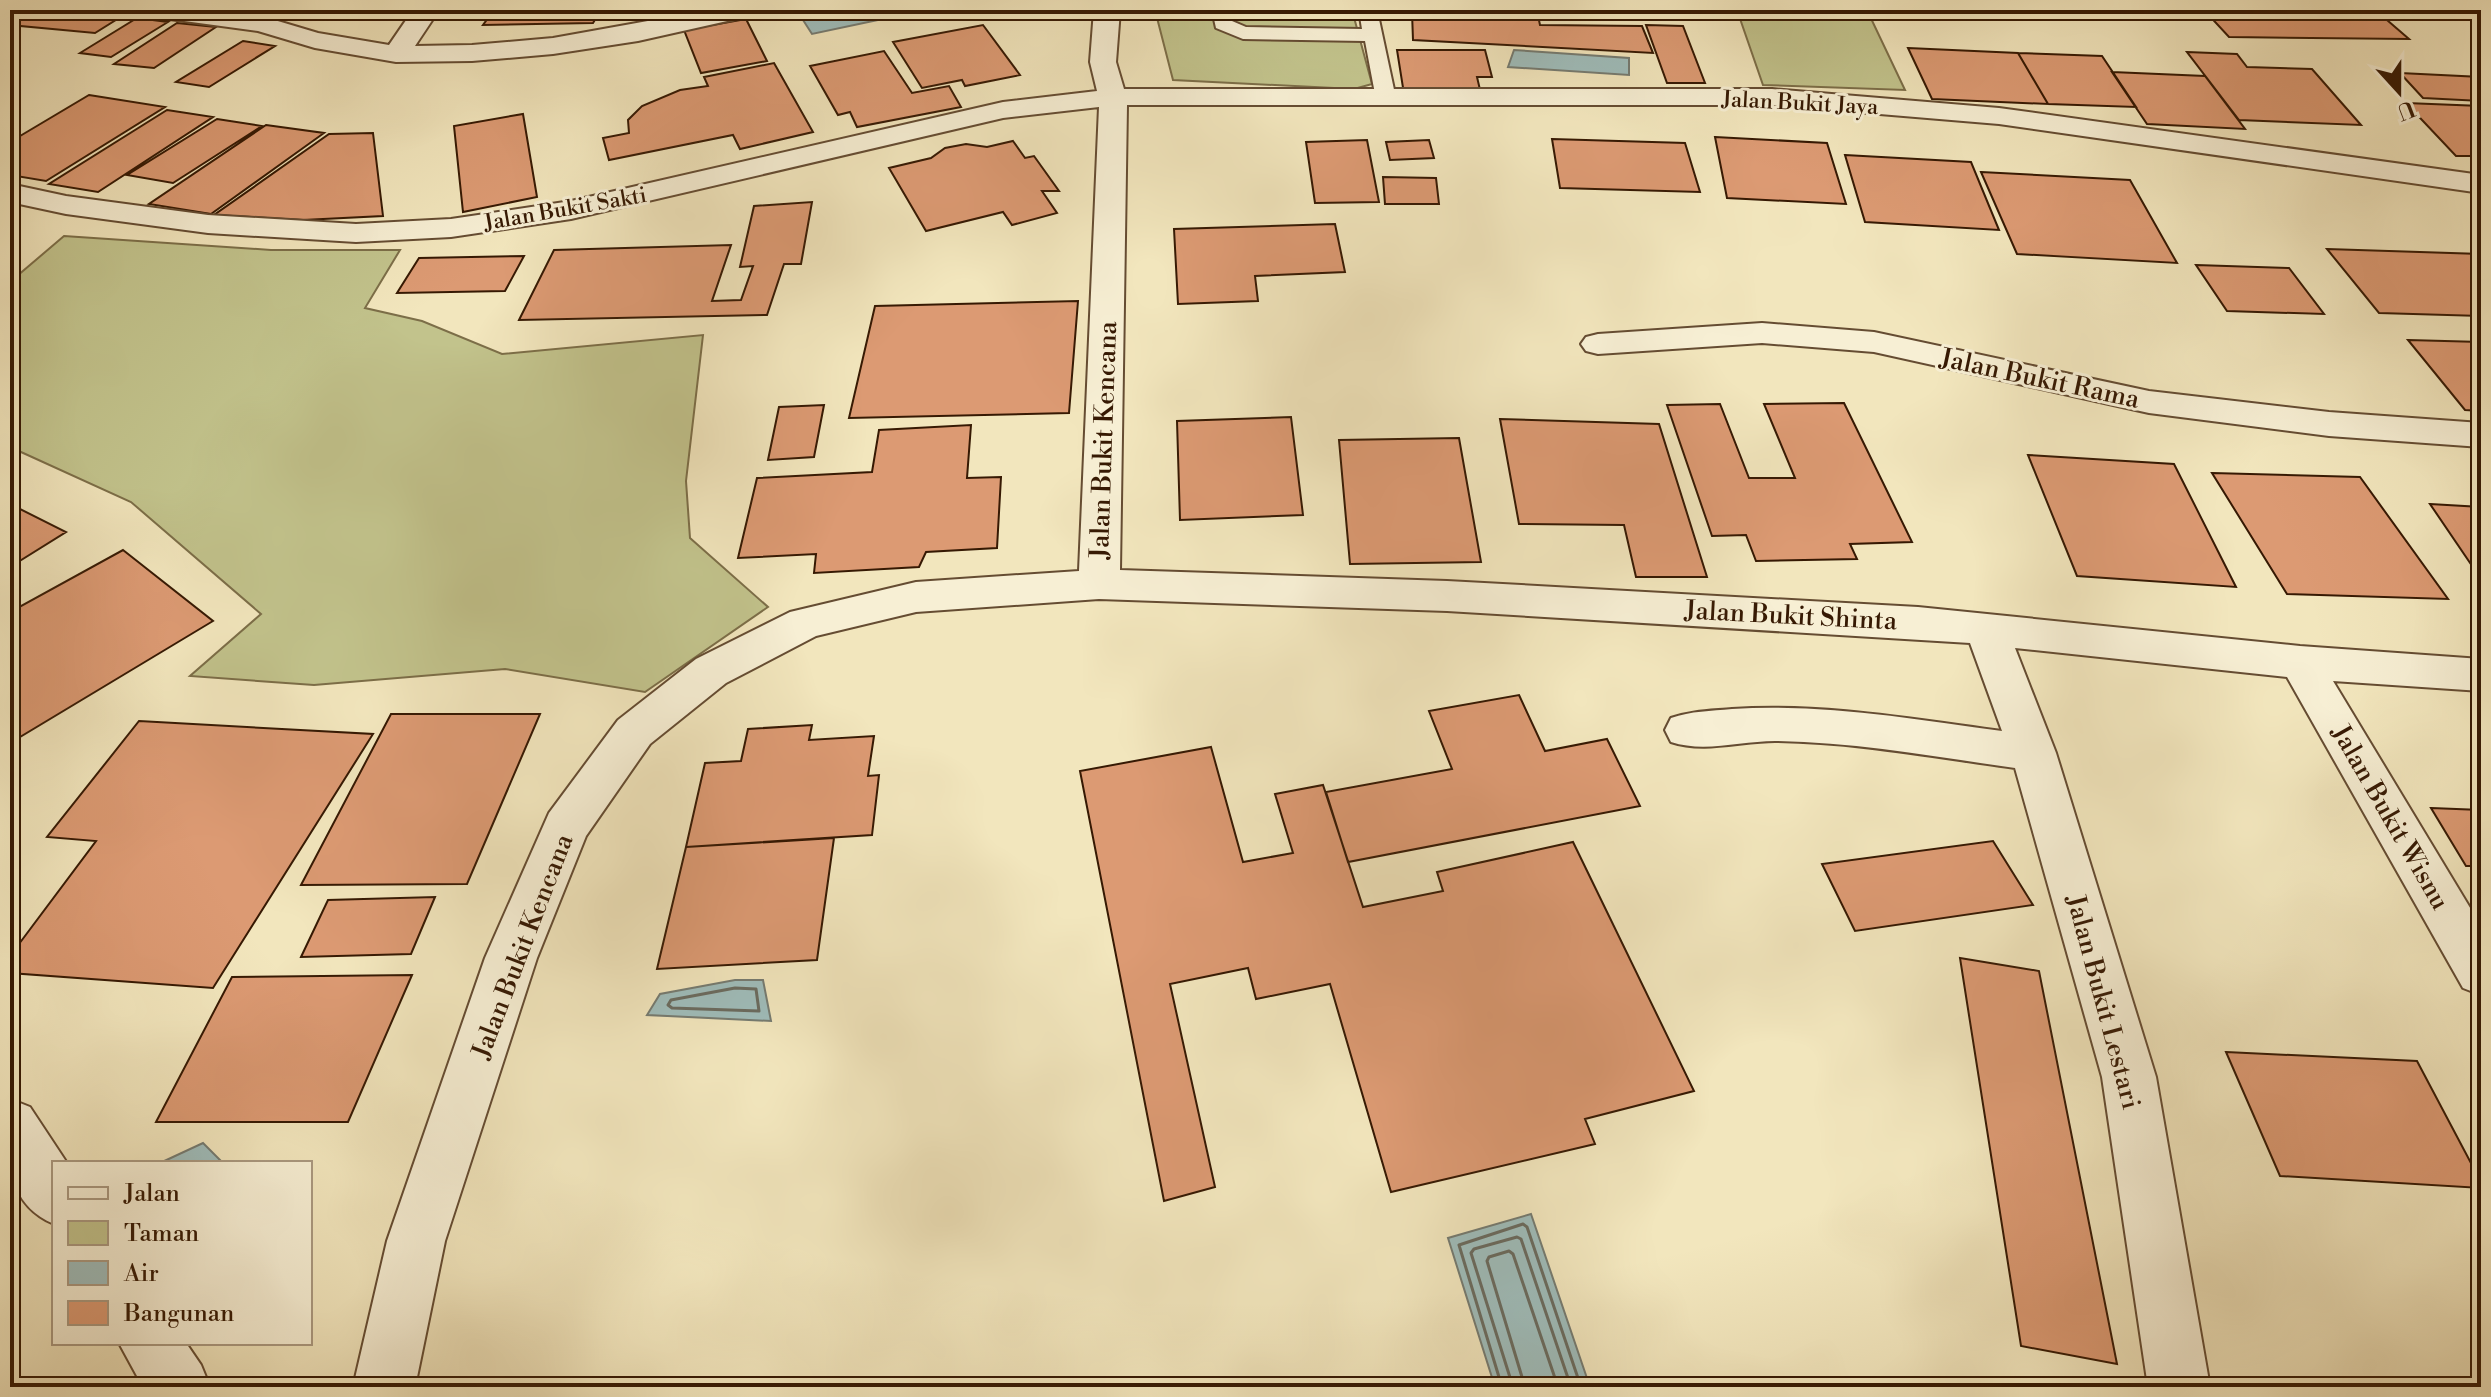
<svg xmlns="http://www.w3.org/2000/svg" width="2491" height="1397" viewBox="0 0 2491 1397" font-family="'Libre Bodoni',serif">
<rect width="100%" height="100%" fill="#f2e6bd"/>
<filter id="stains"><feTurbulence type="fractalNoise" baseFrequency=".0025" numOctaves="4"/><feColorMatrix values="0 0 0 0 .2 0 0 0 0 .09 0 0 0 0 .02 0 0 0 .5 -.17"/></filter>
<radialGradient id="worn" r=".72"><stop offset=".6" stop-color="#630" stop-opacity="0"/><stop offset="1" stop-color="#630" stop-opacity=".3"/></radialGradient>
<path fill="#c2c38c" stroke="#7c6e48" stroke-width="2" d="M 1155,10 L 1352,10 L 1372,84 L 1354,89 L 1173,80 Z
M 1737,10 L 1867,10 L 1905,90 L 1763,85 Z
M 64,236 L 271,250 L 400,250 L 365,308 L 422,321 L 502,354 L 703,335 L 686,481 L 690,538 L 768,607 L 645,692 L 505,669 L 314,685 L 190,676 L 261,614 L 131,502 L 10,447 L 10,282 Z"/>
<path fill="#9fbdbb" stroke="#757b71" stroke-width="2" d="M 853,10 L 903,10 L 906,14 L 812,34 L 803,20 Z
M 1514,50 L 1629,58 L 1629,75 L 1508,67 Z
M 735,980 L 763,980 L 771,1021 L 647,1015 L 660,994 Z
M 203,1143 L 223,1163 L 160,1163 Z
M 1531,1214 L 1590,1387 L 1495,1387 L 1448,1238 Z"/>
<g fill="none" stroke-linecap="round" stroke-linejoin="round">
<path stroke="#6a6b5f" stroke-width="3" d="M 735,988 L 756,989 L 759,1011 L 672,1008 L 668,1005 L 671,1000 Z
M 1502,1387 L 1459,1245 L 1523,1224 L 1527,1227 L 1581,1387
M 1513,1387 L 1471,1253 L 1474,1249 L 1517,1237 L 1521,1239 L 1571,1387
M 1525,1387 L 1487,1261 L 1489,1257 L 1509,1251 L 1513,1254 L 1558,1387"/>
</g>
<path fill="#dc9a73" stroke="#361903" stroke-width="2" d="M 28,10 L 91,10 L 127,13 L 95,33 L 10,25 L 10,21 Z
M 494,10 L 601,10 L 593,23 L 483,25 Z
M 1460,10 L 1537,11 L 1540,25 L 1642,26 L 1653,53 L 1413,40 L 1412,12 L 1461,13 Z
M 2204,10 L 2338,10 L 2342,14 L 2380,14 L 2409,39 L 2229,37 Z
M 137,18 L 168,22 L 111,57 L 80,53 Z
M 746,19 L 767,61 L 701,73 L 684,30 Z
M 177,23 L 216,27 L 154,68 L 114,64 Z
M 983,25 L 1020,75 L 965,86 L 962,80 L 922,88 L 893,42 Z
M 1646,25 L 1683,26 L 1705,83 L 1667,83 Z
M 243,41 L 275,46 L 209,87 L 176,82 Z
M 1908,48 L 2018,53 L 2048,104 L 1932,99 Z
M 1397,50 L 1485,50 L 1492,77 L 1477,77 L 1481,94 L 1404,94 Z
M 884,51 L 912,93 L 949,86 L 961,107 L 857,127 L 850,112 L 838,115 L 810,66 Z
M 2187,52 L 2237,54 L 2247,67 L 2312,69 L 2361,125 L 2239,120 Z
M 2018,53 L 2102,56 L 2136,107 L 2048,104 Z
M 774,63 L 813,132 L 740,149 L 733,135 L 609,160 L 603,138 L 629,133 L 628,120 L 642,106 L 680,90 L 708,86 L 704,77 Z
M 2112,72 L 2205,76 L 2245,129 L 2147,124 Z
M 2400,73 L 2481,77 L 2481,101 L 2423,98 Z
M 89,95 L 165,107 L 46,181 L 10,175 L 10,142 Z
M 2406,103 L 2481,106 L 2481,156 L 2456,156 Z
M 167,110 L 213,117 L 98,192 L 49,184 Z
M 523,114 L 537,197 L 463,212 L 454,126 Z
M 217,119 L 262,126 L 173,183 L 127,175 Z
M 266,125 L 324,133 L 211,214 L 149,204 Z
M 373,133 L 383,216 L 303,220 L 214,215 L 329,134 Z
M 1715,137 L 1827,143 L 1846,204 L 1727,198 Z
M 1552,139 L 1685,143 L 1700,192 L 1560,188 Z
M 1367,140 L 1379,202 L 1315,203 L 1306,142 Z
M 1429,140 L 1434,158 L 1390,160 L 1386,142 Z
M 1013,141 L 1025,158 L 1034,156 L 1059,191 L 1042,191 L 1057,213 L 1012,225 L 1003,212 L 926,231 L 889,168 L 931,158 L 945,148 L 966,144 L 987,147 Z
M 1845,155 L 1971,162 L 1999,230 L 1865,222 Z
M 1981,172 L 2130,180 L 2177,263 L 2017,254 Z
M 1383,177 L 1436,178 L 1439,204 L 1385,204 Z
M 812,202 L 801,264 L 784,264 L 767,315 L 519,320 L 554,250 L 731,245 L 712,301 L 741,300 L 753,266 L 740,267 L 754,206 Z
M 1335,224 L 1345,272 L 1255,276 L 1258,301 L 1178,304 L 1174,229 Z
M 2327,249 L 2481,254 L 2481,316 L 2379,313 Z
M 524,256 L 505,291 L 397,293 L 419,258 Z
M 2196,265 L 2289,268 L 2324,314 L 2227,311 Z
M 1078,301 L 1069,413 L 849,418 L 875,306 Z
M 2408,340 L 2481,342 L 2481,411 L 2465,410 Z
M 1844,403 L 1912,542 L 1850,544 L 1857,559 L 1756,561 L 1746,535 L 1712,536 L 1667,405 L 1720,404 L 1749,478 L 1795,478 L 1764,404 Z
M 824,405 L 814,457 L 768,460 L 779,407 Z
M 1291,417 L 1303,515 L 1180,520 L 1177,421 Z
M 1500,419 L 1659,424 L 1707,577 L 1636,577 L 1624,525 L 1519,524 Z
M 971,425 L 967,478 L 1001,477 L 997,548 L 926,552 L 919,567 L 814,573 L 816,554 L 738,558 L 757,478 L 872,472 L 879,430 Z
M 1459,438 L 1481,562 L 1350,564 L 1339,440 Z
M 2028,455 L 2174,464 L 2236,587 L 2077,576 Z
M 2212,473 L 2360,477 L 2448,599 L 2287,594 Z
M 10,504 L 66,532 L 10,567 Z
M 2430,504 L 2481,507 L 2481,579 Z
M 123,550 L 213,621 L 10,743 L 10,612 Z
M 1519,695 L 1545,751 L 1607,739 L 1640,806 L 1348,862 L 1326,792 L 1452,769 L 1429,711 Z
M 391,714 L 540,714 L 467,884 L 301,885 Z
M 139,721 L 373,734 L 213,988 L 10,973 L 10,956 L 96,841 L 47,837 Z
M 812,725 L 809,740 L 874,736 L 868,776 L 879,775 L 872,835 L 686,847 L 705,763 L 741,761 L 748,729 Z
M 1211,747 L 1243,862 L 1293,853 L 1275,794 L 1323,785 L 1363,907 L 1443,891 L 1437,872 L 1573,842 L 1694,1091 L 1585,1119 L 1595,1144 L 1391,1192 L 1330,984 L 1256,999 L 1248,968 L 1170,984 L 1215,1187 L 1164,1201 L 1080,771 Z
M 2431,808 L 2481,810 L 2481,866 L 2466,866 Z
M 834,838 L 817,960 L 657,969 L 686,847 Z
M 1993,841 L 2033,905 L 1855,931 L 1822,864 Z
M 435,897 L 411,954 L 301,957 L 328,900 Z
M 1960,958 L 2039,971 L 2117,1364 L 2021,1346 Z
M 412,975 L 348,1122 L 156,1122 L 232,977 Z
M 2226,1052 L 2417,1061 L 2481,1182 L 2481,1188 L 2280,1176 Z"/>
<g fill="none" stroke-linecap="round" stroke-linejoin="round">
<g stroke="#654c32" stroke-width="4">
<path id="lane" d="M 1212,10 L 1230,10 L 1232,21 L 1246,27 L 1362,29 L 1359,10 L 1377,10 L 1396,99 L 1386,105 L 1376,99 L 1365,41 L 1243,39 L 1216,28 Z"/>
</g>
<g stroke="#654c32" stroke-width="4">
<path id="street" d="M 149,10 L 216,10 L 261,16 L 318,33 L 389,45 L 413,10 L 439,10 L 415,46 L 472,45 L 553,38 L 709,10 L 758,10 L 754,15 L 638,41 L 553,54 L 472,61 L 396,62 L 315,48 L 258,31 L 162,18 L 153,15 Z
M 1094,10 L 1120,10 L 1116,62 L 1124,89 L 1772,89 L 1999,108 L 2481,175 L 2481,193 L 1999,124 L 1772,105 L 1127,105 L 1120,570 L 1447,581 L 1918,607 L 2300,646 L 2481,659 L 2481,691 L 2333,681 L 2481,926 L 2481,995 L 2463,988 L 2287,677 L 2015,648 L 2056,753 L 2156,1077 L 2210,1387 L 2148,1387 L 2102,1077 L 2015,768 C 1935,757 1855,742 1775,741 C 1741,741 1704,753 1671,742 L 1665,730 L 1671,718 C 1691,711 1711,711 1732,709 C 1823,703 1912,719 2002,731 L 1970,643 L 1447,611 L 1099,599 L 916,612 L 816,636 L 726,683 L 650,744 L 586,836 L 537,958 L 445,1241 L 415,1387 L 353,1387 L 387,1241 L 485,958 L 549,813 L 618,720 L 696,659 L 790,612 L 916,582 L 1079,571 L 1099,107 L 1003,118 L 571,219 L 451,237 L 356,242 L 208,233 L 66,214 L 10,202 L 10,184 L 66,196 L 208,215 L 356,224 L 451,219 L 571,201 L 1003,102 L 1097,91 L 1090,62 Z
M 1762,323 L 1874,332 L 2149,391 L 2329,412 L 2481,423 L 2481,447 L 2329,436 L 2149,413 L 1874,352 L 1762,343 L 1598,354 L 1586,351 L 1581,344 L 1586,337 L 1598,334 Z
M 10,1099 L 30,1107 L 67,1163 L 54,1163 L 54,1224 C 0,1201 10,1148 10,1099 Z
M 119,1343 L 186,1343 L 201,1365 L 210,1387 L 143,1387 Z"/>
</g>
<use href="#lane" fill="#f7efd4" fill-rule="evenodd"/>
<use href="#street" fill="#f7efd4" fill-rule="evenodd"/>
</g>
<g text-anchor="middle" stroke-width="6" stroke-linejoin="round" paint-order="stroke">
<g font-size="22" fill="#361903" stroke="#f7efd4">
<text transform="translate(1800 102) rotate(3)" y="8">Jalan Bukit Jaya</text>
<text transform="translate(565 208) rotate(-10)" y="8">Jalan Bukit Sakti</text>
</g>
<g font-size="26" fill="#361903" stroke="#f7efd4">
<text transform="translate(2040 378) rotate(12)" y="9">Jalan Bukit Rama</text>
<text transform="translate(1103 440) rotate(-88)" y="9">Jalan Bukit Kencana</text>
<text transform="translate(1791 615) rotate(3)" y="9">Jalan Bukit Shinta</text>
<text transform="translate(2391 817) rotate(60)" y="9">Jalan Bukit Wisnu</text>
<text transform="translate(522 946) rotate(-69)" y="9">Jalan Bukit Kencana</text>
<text transform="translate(2104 1002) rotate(75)" y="9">Jalan Bukit Lestari</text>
</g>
</g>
<rect width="2491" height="1397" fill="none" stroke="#f2e6bd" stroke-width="40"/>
<rect x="12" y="12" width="2467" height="1373" fill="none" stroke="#361903" stroke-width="4"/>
<rect x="20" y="20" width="2451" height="1357" fill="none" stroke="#361903" stroke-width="2"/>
<rect x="52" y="1161" width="260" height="184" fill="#f7efd4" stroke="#aa9980" stroke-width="2"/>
<rect x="68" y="1187" width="40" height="12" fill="#f7efd4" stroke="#aa9980" stroke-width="2"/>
<text x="124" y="1201" font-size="24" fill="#361903">Jalan</text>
<rect x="68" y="1221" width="40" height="24" fill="#c2c38c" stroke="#aa9980" stroke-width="2"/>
<text x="124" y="1241" font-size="24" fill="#361903">Taman</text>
<rect x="68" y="1261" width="40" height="24" fill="#9fbdbb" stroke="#aa9980" stroke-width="2"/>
<text x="124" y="1281" font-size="24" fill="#361903">Air</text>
<rect x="68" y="1301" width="40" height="24" fill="#dc9a73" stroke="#aa9980" stroke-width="2"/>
<text x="124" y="1321" font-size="24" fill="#361903">Bangunan</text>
<g transform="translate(2399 92) rotate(159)" stroke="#f7efd4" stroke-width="6" paint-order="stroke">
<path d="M0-6L14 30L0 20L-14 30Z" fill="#361903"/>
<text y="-12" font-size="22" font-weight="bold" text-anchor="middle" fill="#361903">U</text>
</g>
<rect width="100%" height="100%" filter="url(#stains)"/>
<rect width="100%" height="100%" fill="url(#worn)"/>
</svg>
